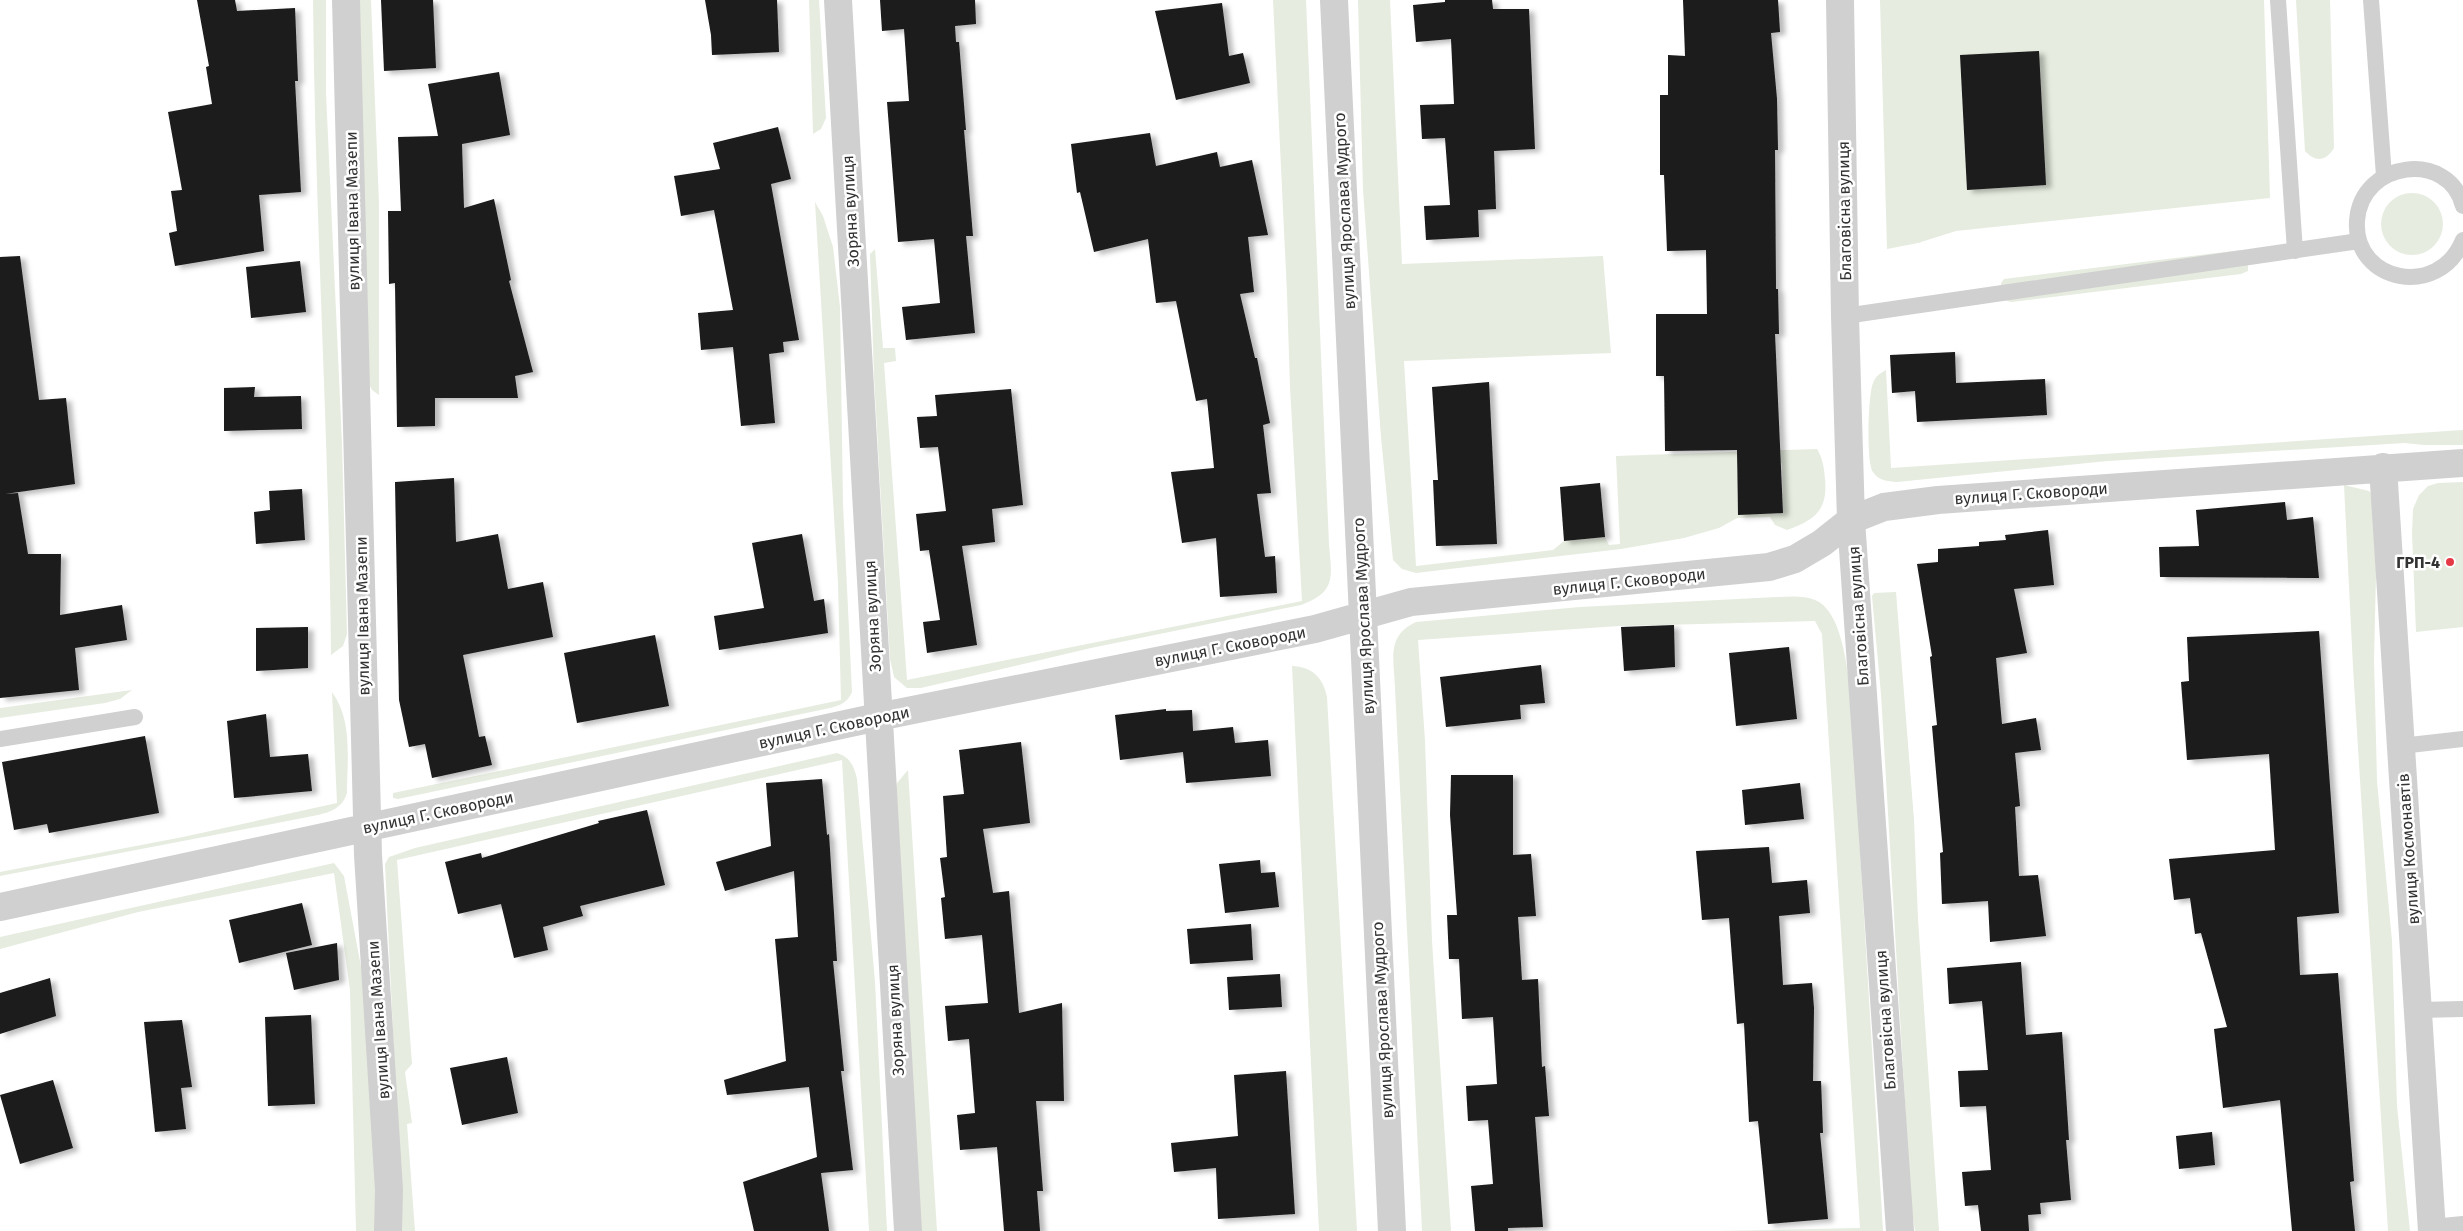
<svg xmlns="http://www.w3.org/2000/svg" width="2463" height="1231" viewBox="0 0 2463 1231" font-family="'Fira Sans',sans-serif">
<defs>
<filter id="shadow"><feDropShadow dx="5.5" dy="3" stdDeviation="2.5" flood-color="#0004"/></filter>
</defs>
<rect width="100%" height="100%" fill="#fff"/>
<path fill="#e6ecdf" fill-rule="evenodd" d="M 313,0 L 326,0 L 326,93 L 342,443 L 347,634 L 343,646 L 331,655 C 329,436 315,218 313,0 Z
M 356,0 L 371,0 L 379,204 L 379,395 L 372,390 L 368,382 Z
M 809,0 L 819,0 L 826,118 L 821,129 L 813,134 Z
M 1273,0 L 1306,0 L 1329,545 C 1332,578 1336,592 1301,605 L 1091,648 L 921,688 L 907,688 L 894,677 L 890,659 L 874,377 L 870,254 L 875,249 L 883,348 L 895,348 L 896,361 L 884,363 L 907,680 L 1302,601 L 1290,387 L 1287,293 Z
M 1358,0 L 1390,0 L 1402,264 L 1603,256 L 1611,353 L 1404,361 L 1416,566 L 1553,550 L 1564,541 L 1605,537 L 1609,545 L 1620,544 L 1616,456 L 1817,449 C 1823,459 1824,468 1825,479 C 1828,510 1815,520 1787,530 L 1775,525 L 1770,517 L 1737,518 L 1719,528 L 1684,538 L 1621,549 L 1416,573 L 1402,569 L 1393,560 L 1381,437 L 1363,190 ZM 1782,463 L 1783,513 L 1738,514 L 1737,464 Z
M 1880,0 L 2264,0 L 2270,198 L 1956,231 L 1918,243 L 1887,249 Z
M 2296,0 L 2330,0 L 2334,148 C 2326,161 2316,163 2305,151 Z
M2381 224a31 31 0 1 1 62 0a31 31 0 1 1-62 0Z
M 815,202 L 823,216 L 833,247 L 840,307 L 843,504 L 852,692 C 847,703 841,705 830,708 L 398,799 L 393,798 L 393,793 L 841,700 L 838,583 Z
M 2241,250 L 2248,255 L 2248,271 L 2241,274 L 2011,302 L 2004,300 L 2001,296 L 2001,283 L 2004,279 Z
M 1886,370 L 1891,468 L 2463,430 L 2463,445 L 2424,445 L 2405,443 L 2108,461 L 1897,482 C 1887,481 1879,481 1873,472 C 1866,463 1868,395 1873,383 C 1876,376 1879,374 1886,370 Z
M 2463,482 L 2463,627 L 2416,632 L 2412,533 L 2413,509 L 2419,495 L 2428,486 L 2438,483 Z
M 2344,485 L 2369,491 L 2375,498 L 2377,533 L 2374,659 L 2377,781 L 2392,941 L 2397,1106 L 2410,1231 L 2388,1231 L 2353,667 Z
M 1896,592 L 1914,820 L 1918,919 L 1939,1231 L 1915,1231 L 1911,1204 L 1881,694 L 1872,596 L 1874,593 Z
M 1777,597 C 1789,597 1803,595 1815,600 C 1841,610 1846,663 1850,686 L 1883,1231 L 1717,1231 L 1860,1228 L 1822,634 L 1815,621 L 1619,626 L 1418,640 L 1425,741 L 1432,941 L 1451,1231 L 1422,1231 L 1395,688 C 1394,659 1386,636 1416,622 L 1580,607 Z
M 1292,666 C 1312,667 1323,677 1327,697 L 1357,1231 L 1319,1231 Z
M 132,690 L 120,699 L 105,703 L 0,718 L 0,708 Z
M 332,692 C 353,721 347,759 347,793 C 341,813 321,814 303,818 L 0,876 L 0,872 L 183,837 L 337,803 Z
M 837,753 C 850,757 854,766 857,779 L 875,982 L 887,1231 L 869,1231 L 842,760 L 397,860 L 412,1064 L 405,1072 L 412,1123 L 407,1124 L 415,1231 L 396,1231 L 402,1219 L 385,864 L 389,857 L 415,848 Z
M 908,770 L 937,1231 L 921,1231 L 894,795 L 897,783 Z
M 334,863 L 344,876 L 365,988 L 373,1078 L 376,1231 L 356,1231 L 350,990 L 334,873 L 138,912 L 0,949 L 0,937 Z"/>
<path fill="#1a1a1a" filter="url(#shadow)" d="M 197,0 L 235,0 L 237,11 L 295,8 L 298,81 L 295,81 L 301,192 L 259,195 L 264,251 L 175,266 L 169,233 L 177,231 L 171,191 L 182,190 L 168,112 L 212,104 L 206,67 L 209,66 Z
M 381,0 L 433,0 L 436,68 L 384,71 Z
M 705,0 L 777,0 L 779,52 L 712,55 L 711,35 Z
M 880,0 L 975,0 L 976,24 L 955,26 L 956,42 L 959,42 L 966,130 L 964,130 L 973,236 L 966,236 L 975,333 L 906,340 L 902,307 L 940,303 L 934,239 L 898,242 L 887,102 L 909,101 L 904,29 L 882,31 Z
M 1445,0 L 1492,0 L 1493,9 L 1529,9 L 1535,149 L 1494,151 L 1496,209 L 1478,210 L 1479,237 L 1426,240 L 1424,206 L 1450,205 L 1445,138 L 1422,139 L 1420,105 L 1454,104 L 1451,39 L 1416,42 L 1413,5 L 1445,2 Z
M 1683,0 L 1778,0 L 1780,32 L 1771,33 L 1777,99 L 1778,150 L 1775,150 L 1776,289 L 1778,289 L 1779,334 L 1775,334 L 1783,513 L 1738,515 L 1737,450 L 1665,451 L 1664,376 L 1656,376 L 1656,314 L 1707,314 L 1706,250 L 1667,251 L 1664,175 L 1660,175 L 1660,95 L 1668,95 L 1668,55 L 1685,56 Z
M 1222,3 L 1229,56 L 1243,53 L 1250,83 L 1176,100 L 1155,11 Z
M 2039,51 L 2046,185 L 1967,190 L 1960,55 Z
M 499,72 L 510,135 L 462,144 L 464,208 L 494,199 L 511,280 L 509,281 L 533,372 L 515,376 L 518,398 L 435,398 L 435,426 L 397,427 L 395,283 L 389,284 L 388,211 L 401,211 L 398,137 L 438,136 L 428,84 Z
M 778,127 L 791,179 L 771,184 L 799,340 L 783,342 L 784,352 L 769,354 L 775,423 L 741,426 L 733,347 L 701,350 L 698,313 L 733,310 L 714,210 L 681,216 L 674,176 L 720,169 L 713,143 Z
M 1150,133 L 1156,166 L 1217,152 L 1220,167 L 1252,160 L 1268,235 L 1248,237 L 1254,292 L 1240,294 L 1255,358 L 1257,358 L 1270,423 L 1263,425 L 1271,493 L 1257,494 L 1265,557 L 1275,556 L 1277,593 L 1220,597 L 1216,538 L 1182,543 L 1171,472 L 1214,468 L 1207,399 L 1196,401 L 1176,301 L 1156,303 L 1148,239 L 1094,252 L 1080,192 L 1077,193 L 1071,144 Z
M 20,256 L 39,400 L 66,398 L 75,484 L 5,494 L 18,493 L 28,554 L 61,554 L 60,615 L 122,605 L 127,640 L 75,648 L 79,690 L 0,698 L 0,257 Z
M 300,261 L 306,312 L 251,318 L 246,267 Z
M 1955,352 L 1956,383 L 2045,379 L 2047,415 L 1917,422 L 1915,391 L 1892,393 L 1890,355 Z
M 1489,382 L 1497,544 L 1436,546 L 1433,480 L 1438,480 L 1432,387 Z
M 255,387 L 254,397 L 301,396 L 302,429 L 224,431 L 224,388 Z
M 1011,389 L 1023,505 L 992,509 L 995,542 L 962,546 L 977,645 L 927,653 L 923,622 L 940,620 L 929,550 L 920,551 L 916,514 L 946,511 L 938,447 L 920,448 L 917,417 L 937,416 L 935,395 Z
M 454,478 L 456,542 L 498,534 L 508,589 L 543,582 L 553,637 L 463,655 L 479,737 L 485,736 L 492,765 L 432,778 L 425,744 L 409,747 L 399,700 L 395,482 Z
M 1600,483 L 1605,537 L 1564,541 L 1560,487 Z
M 302,489 L 305,540 L 256,544 L 254,512 L 270,510 L 269,491 Z
M 2285,502 L 2287,520 L 2313,517 L 2319,578 L 2160,577 L 2159,547 L 2199,546 L 2196,510 Z
M 2048,530 L 2054,585 L 2014,589 L 2027,653 L 1996,658 L 2002,724 L 2036,718 L 2041,750 L 2015,753 L 2020,806 L 2015,807 L 2019,876 L 2038,875 L 2046,936 L 1990,942 L 1988,901 L 1942,904 L 1940,853 L 1943,852 L 1932,726 L 1937,725 L 1930,657 L 1932,656 L 1917,564 L 1938,562 L 1938,549 L 1979,546 L 1979,542 L 2006,540 L 2005,535 Z
M 802,534 L 814,601 L 824,599 L 828,633 L 719,650 L 714,616 L 764,608 L 752,543 Z
M 1674,625 L 1675,667 L 1624,671 L 1621,627 Z
M 308,627 L 308,668 L 256,671 L 256,628 Z
M 2319,631 L 2339,913 L 2297,917 L 2300,975 L 2338,973 L 2354,1181 L 2350,1182 L 2355,1231 L 2292,1231 L 2280,1100 L 2223,1108 L 2214,1029 L 2227,1027 L 2201,933 L 2195,934 L 2190,898 L 2174,900 L 2169,859 L 2275,850 L 2269,754 L 2187,760 L 2181,682 L 2189,681 L 2187,637 Z
M 655,635 L 669,706 L 577,723 L 564,653 Z
M 1789,647 L 1797,719 L 1736,726 L 1729,653 Z
M 1541,665 L 1545,703 L 1520,705 L 1521,719 L 1446,727 L 1440,677 Z
M 1166,709 L 1166,711 L 1192,710 L 1193,731 L 1233,727 L 1235,743 L 1268,740 L 1271,776 L 1186,783 L 1183,752 L 1120,760 L 1115,715 Z
M 266,714 L 270,757 L 308,754 L 312,791 L 234,798 L 227,721 Z
M 145,736 L 159,813 L 49,833 L 47,824 L 14,830 L 2,762 Z
M 1021,742 L 1030,823 L 983,829 L 993,893 L 1009,891 L 1019,1013 L 1062,1003 L 1064,1101 L 1036,1101 L 1043,1191 L 1037,1191 L 1040,1231 L 1004,1231 L 997,1147 L 960,1150 L 957,1115 L 975,1113 L 969,1039 L 948,1041 L 945,1006 L 988,1003 L 982,935 L 945,939 L 941,898 L 945,897 L 940,858 L 947,857 L 943,796 L 964,794 L 959,750 Z
M 1451,775 L 1513,775 L 1513,855 L 1531,854 L 1536,916 L 1518,917 L 1522,980 L 1538,979 L 1542,1067 L 1545,1066 L 1549,1116 L 1535,1117 L 1543,1227 L 1508,1228 L 1508,1231 L 1475,1231 L 1471,1186 L 1493,1184 L 1488,1120 L 1468,1121 L 1466,1086 L 1497,1084 L 1493,1017 L 1462,1019 L 1459,959 L 1449,959 L 1447,915 L 1457,915 L 1450,815 Z
M 822,779 L 827,835 L 829,834 L 837,961 L 833,961 L 844,1071 L 841,1071 L 853,1170 L 821,1173 L 829,1231 L 754,1231 L 743,1182 L 817,1157 L 809,1087 L 727,1095 L 724,1080 L 786,1061 L 775,939 L 798,937 L 794,871 L 725,891 L 716,862 L 771,846 L 766,783 Z
M 1800,783 L 1804,819 L 1745,825 L 1742,790 Z
M 647,810 L 665,885 L 580,906 L 583,916 L 543,927 L 548,950 L 514,958 L 501,904 L 458,914 L 445,862 L 481,853 L 482,858 L 599,823 L 598,821 Z
M 1769,847 L 1772,883 L 1807,880 L 1810,913 L 1779,916 L 1783,985 L 1812,983 L 1814,1008 L 1813,1081 L 1821,1081 L 1823,1133 L 1820,1133 L 1828,1219 L 1768,1224 L 1758,1121 L 1749,1122 L 1744,1023 L 1737,1024 L 1729,918 L 1702,920 L 1696,851 Z
M 1260,860 L 1261,873 L 1275,872 L 1279,907 L 1225,913 L 1219,864 Z
M 302,903 L 312,945 L 239,963 L 229,920 Z
M 1251,924 L 1253,960 L 1190,964 L 1187,929 Z
M 337,943 L 339,980 L 294,990 L 286,953 Z
M 2021,962 L 2026,1035 L 2062,1032 L 2069,1140 L 2066,1140 L 2071,1200 L 2040,1203 L 2041,1214 L 2028,1215 L 2029,1231 L 1981,1231 L 1978,1205 L 1965,1206 L 1962,1172 L 1991,1170 L 1986,1106 L 1960,1107 L 1958,1071 L 1988,1070 L 1982,1001 L 1949,1004 L 1947,968 Z
M 1280,974 L 1282,1007 L 1229,1010 L 1227,977 Z
M 50,978 L 56,1016 L 0,1034 L 0,993 Z
M 311,1015 L 315,1104 L 268,1106 L 265,1017 Z
M 182,1020 L 192,1087 L 181,1088 L 186,1129 L 155,1132 L 144,1022 Z
M 507,1057 L 518,1113 L 462,1125 L 450,1068 Z
M 1286,1071 L 1295,1214 L 1218,1219 L 1216,1168 L 1174,1172 L 1171,1143 L 1238,1136 L 1234,1075 Z
M 53,1080 L 73,1148 L 20,1164 L 0,1095 Z
M 2212,1132 L 2215,1165 L 2179,1169 L 2176,1136 Z"/>
<g fill="none" stroke-linecap="round" stroke-linejoin="round">
<path stroke="#d0d0d0" stroke-width="16" d="M 2278,0 L 2295,251
M 2371,0 L 2384,176
M 2463,206 C 2449,150 2361,160 2357,221 C 2353,282 2439,300 2463,240
M 1845,316 L 2359,241
M 0,739 L 135,717
M 2401,746 L 2463,739
M 2418,1010 L 2463,1009
M 2432,1227 L 2463,1224"/>
<path stroke="#d0d0d0" stroke-width="28" d="M 346,0 L 368,855 L 389,1190 L 388,1231
M 838,0 L 908,1231
M 1334,0 L 1392,1231
M 1840,0 L 1845,316 L 1851,520 L 1900,1231
M 2383,467 L 2432,1231
M 0,907 L 878,717 L 1315,629 L 1411,602 L 1769,567 L 1795,559 L 1822,543 L 1851,520 L 1884,507 L 1938,500 L 2463,463"/>
</g>
<circle fill="#e63946" stroke="#fff" stroke-width="2" cx="2450" cy="562" r="5"/>
<g text-anchor="middle" stroke-width="5" stroke-linejoin="round" paint-order="stroke">
<g font-size="16" fill="#333" stroke="#fff">
<text transform="translate(352 211) rotate(-91)" y="6">вулиця Івана Мазепи</text>
<text transform="translate(850 211) rotate(-93)" y="6">Зоряна вулиця</text>
<text transform="translate(1344 211) rotate(-93)" y="6">вулиця Ярослава Мудрого</text>
<text transform="translate(1844 211) rotate(-91)" y="6">Благовісна вулиця</text>
<text transform="translate(2031 493) rotate(-4)" y="6">вулиця Г. Сковороди</text>
<text transform="translate(1629 581) rotate(-6)" y="6">вулиця Г. Сковороди</text>
<text transform="translate(362 616) rotate(-91)" y="6">вулиця Івана Мазепи</text>
<text transform="translate(872 616) rotate(-93)" y="6">Зоряна вулиця</text>
<text transform="translate(1363 616) rotate(-93)" y="6">вулиця Ярослава Мудрого</text>
<text transform="translate(1858 616) rotate(-94)" y="6">Благовісна вулиця</text>
<text transform="translate(1230 646) rotate(-11)" y="6">вулиця Г. Сковороди</text>
<text transform="translate(834 727) rotate(-12)" y="6">вулиця Г. Сковороди</text>
<text transform="translate(438 812) rotate(-12)" y="6">вулиця Г. Сковороди</text>
<text transform="translate(2408 849) rotate(-94)" y="6">вулиця Космонавтів</text>
<text transform="translate(378 1020) rotate(-94)" y="6">вулиця Івана Мазепи</text>
<text transform="translate(895 1020) rotate(-93)" y="6">Зоряна вулиця</text>
<text transform="translate(1382 1020) rotate(-93)" y="6">вулиця Ярослава Мудрого</text>
<text transform="translate(1885 1020) rotate(-94)" y="6">Благовісна вулиця</text>
</g>
<g font-size="16" font-weight="bold" fill="#333" stroke="#fff" text-anchor="end">
<text x="2440" y="568">ГРП-4</text>
</g>
</g>
</svg>
